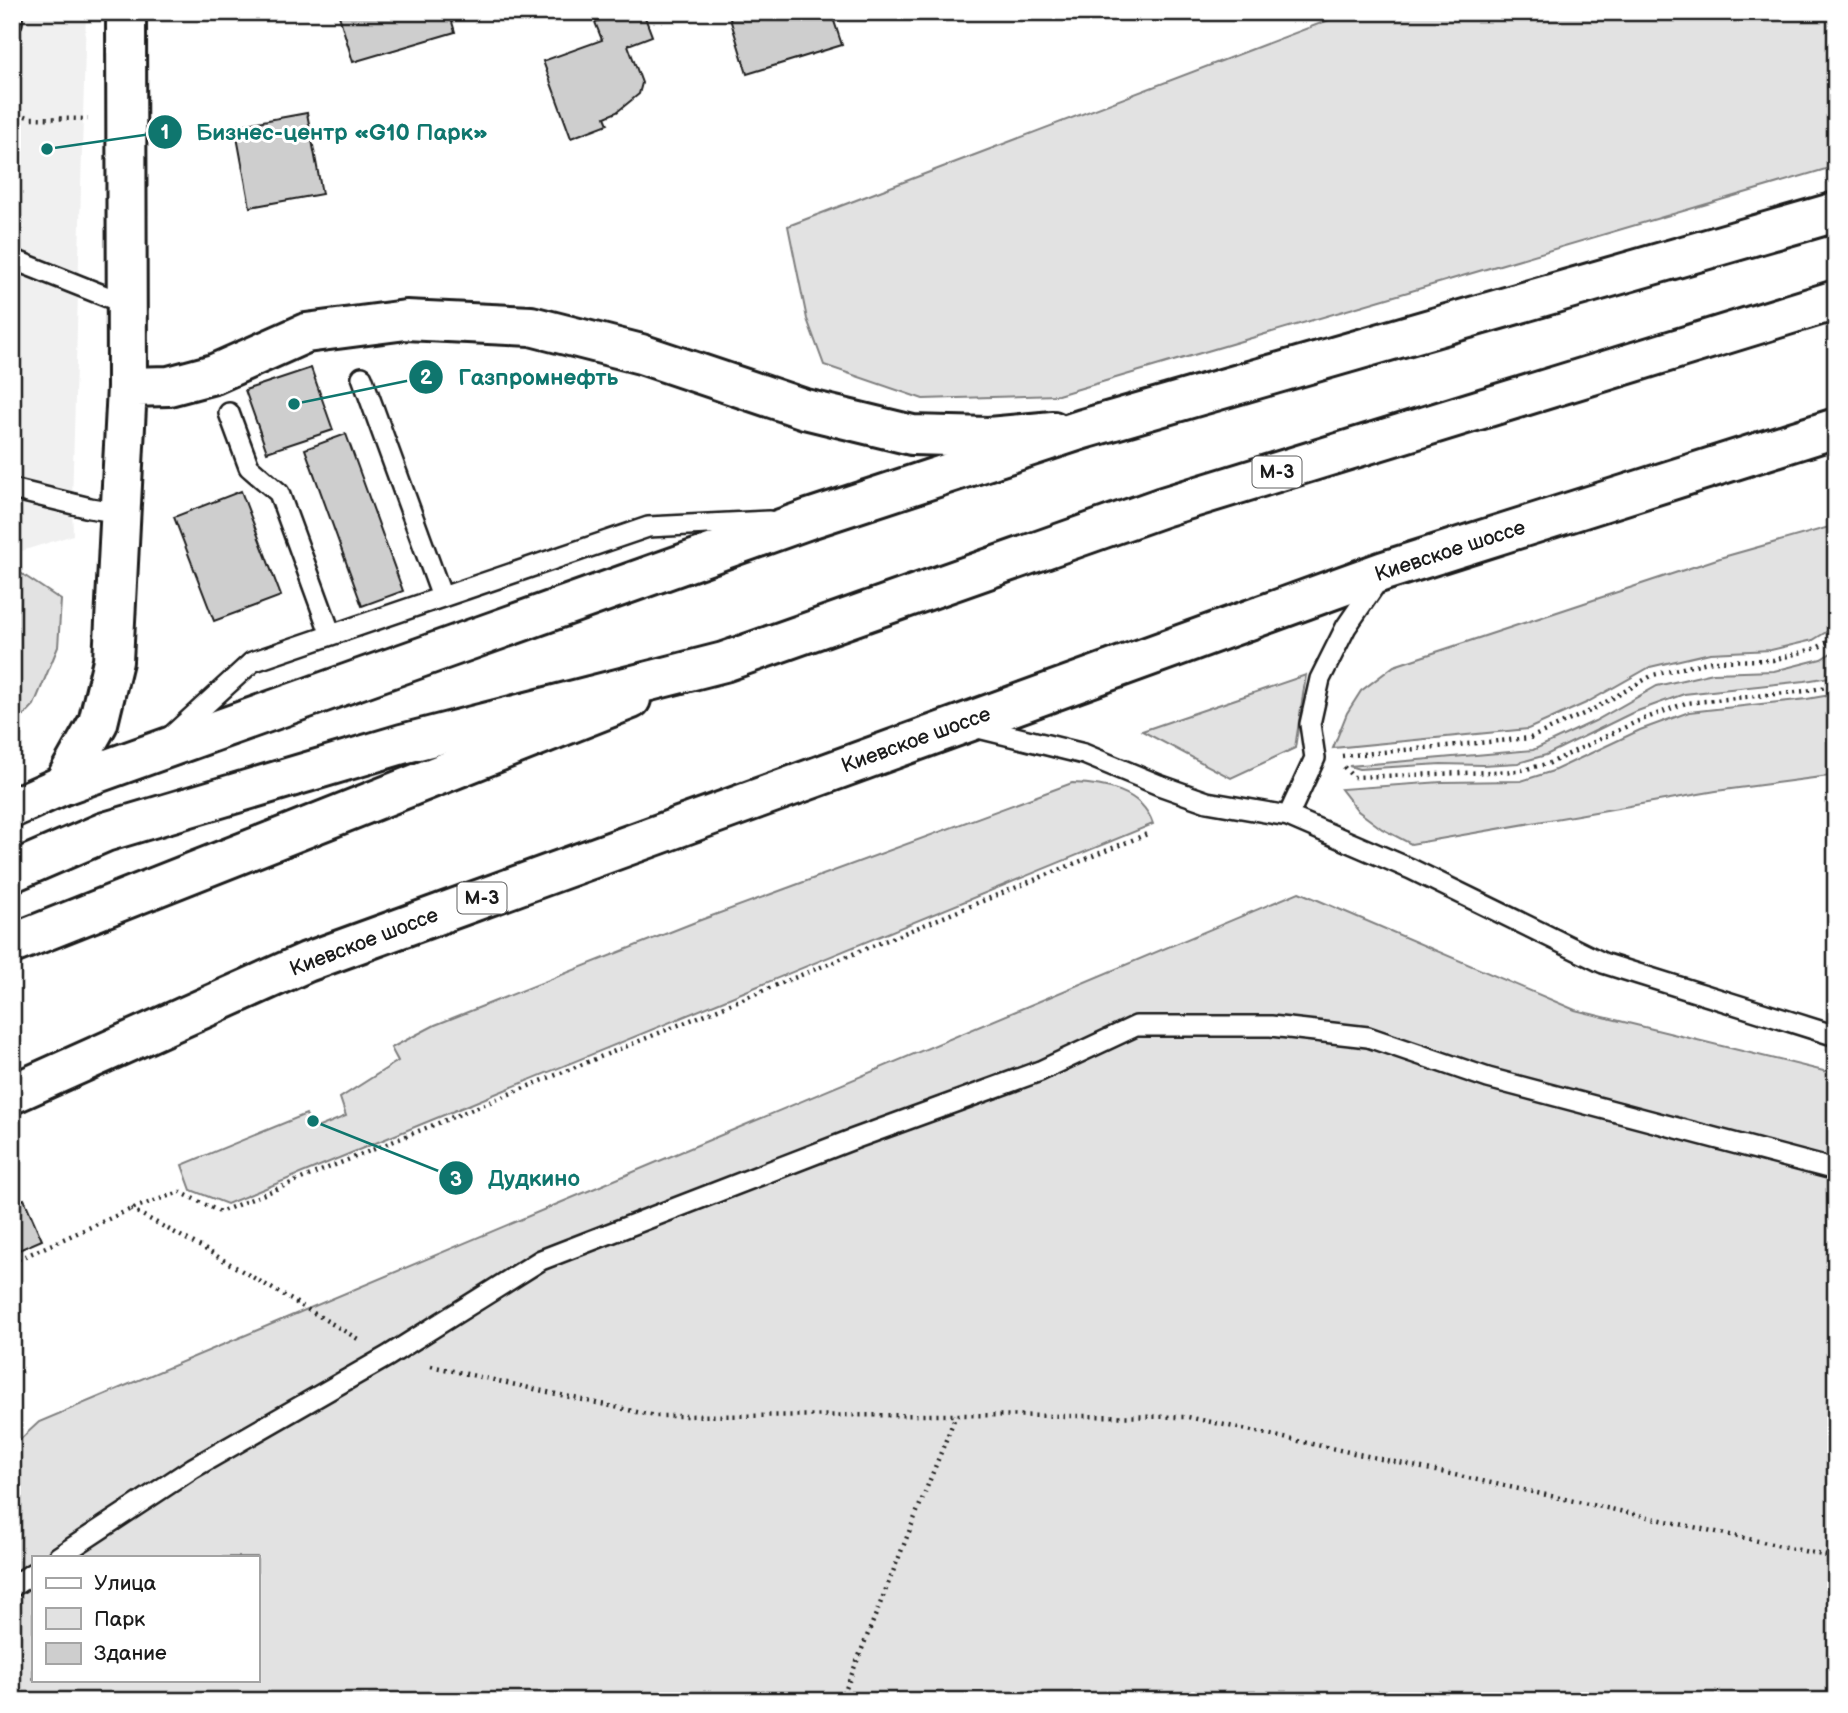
<svg xmlns="http://www.w3.org/2000/svg" width="1848" height="1713" font-family="'Balsamiq Sans',sans-serif">
<style>
.built{fill:#f0f0f0}
.green{fill:#e2e2e2;stroke:#7f7f7f;stroke-width:2;fill-rule:evenodd}
.building{fill:#cecece;stroke:#1c1c1c;stroke-width:2}
.lines{fill:none;stroke-linecap:round;stroke-linejoin:round}
.service-casing{stroke:#1c1c1c;stroke-width:24}
.minor-casing{stroke:#1c1c1c;stroke-width:44}
.primary-casing{stroke:#1c1c1c;stroke-width:44}
.trunk-casing{stroke:#1c1c1c;stroke-width:44}
.path{stroke:#1c1c1c;stroke-width:4.5;stroke-dasharray:2 5;stroke-linecap:butt}
.service{stroke:#fff;stroke-width:19}
.minor{stroke:#fff;stroke-width:38}
.primary{stroke:#fff;stroke-width:38}
.trunk{stroke:#fff;stroke-width:38}
.labels{text-anchor:middle;dominant-baseline:central;stroke-width:6;stroke-linejoin:round;paint-order:stroke}
.shield{fill:#fff;stroke:#606060;stroke-width:2}
.shield-label{font-size:19px;font-weight:bold;fill:#1c1c1c}
.street-label{font-size:21px;fill:#1c1c1c;stroke:#fff}
.leader{fill:none;stroke:#0f766e;stroke-width:2.5}
.callout-dot{fill:#0f766e;stroke:#fff;stroke-width:2.5}
.mark-label{font-size:21px;text-anchor:middle;font-weight:bold;fill:#fff}
.callout-label{font-size:23px;text-anchor:middle;font-weight:bold;fill:#0f766e;stroke:#fff;stroke-width:6;stroke-linejoin:round;paint-order:stroke}
</style>
<rect width="100%" height="100%" fill="#fff"/>
<filter id="ink" filterUnits="userSpaceOnUse"><feTurbulence type="fractalNoise" baseFrequency=".0143" numOctaves="2"/><feDisplacementMap in="SourceGraphic" scale="14" xChannelSelector="R" yChannelSelector="G"/><feConvolveMatrix kernelMatrix="1 2 1 2 8 2 1 2 1" color-interpolation-filters="sRGB"/></filter>
<g filter="url(#ink)">
<path class="built" d="M 12,12 L 86,12 L 72,503 L 73,535 L 12,554 Z"/>
<path class="green" d="M 1350,12 L 1836,12 L 1836,166 L 1058,395 L 923,399 L 824,365 L 807,319 L 788,226 Z
M 1836,525 L 1836,626 L 1813,640 L 1771,650 L 1710,653 L 1650,667 L 1586,703 L 1528,729 L 1333,748 L 1347,713 L 1361,691 L 1394,666 L 1723,557 Z
M 22,574 L 61,600 L 58,647 L 34,705 L 17,723 L 12,726 L 12,577 Z
M 1836,650 L 1836,676 L 1805,681 L 1684,694 L 1632,713 L 1546,755 L 1518,763 L 1483,765 L 1441,764 L 1359,769 L 1349,766 L 1533,750 L 1595,721 L 1657,686 L 1713,673 L 1774,671 L 1821,659 Z
M 1306,675 L 1295,748 L 1231,778 L 1142,731 Z
M 1836,694 L 1836,775 L 1716,791 L 1411,844 L 1382,829 L 1358,811 L 1341,789 L 1442,782 L 1521,781 L 1553,771 L 1640,730 L 1689,712 L 1807,699 Z
M 1072,783 C 1103,784 1142,790 1153,824 L 227,1204 L 191,1190 L 182,1165 L 306,1114 L 312,1130 L 346,1116 L 340,1098 L 398,1061 L 391,1048 L 435,1025 L 698,921 Z
M 1299,892 L 1575,1010 L 1836,1074 L 1836,1701 L 12,1701 L 12,1447 L 39,1422 ZM 33,1557 L 257,1557 L 257,1680 L 33,1680 Z"/>
<path class="building" d="M 338,12 L 449,12 L 455,32 L 353,62 Z
M 621,12 L 643,12 L 652,36 L 628,45 L 642,83 L 639,94 L 617,112 L 605,117 L 608,124 L 571,138 L 543,61 L 602,40 L 595,22 Z
M 728,12 L 831,12 L 842,45 L 747,74 Z
M 307,113 L 322,194 L 250,207 L 235,126 Z
M 311,368 L 333,430 L 267,452 L 245,390 Z
M 346,434 L 403,591 L 362,606 L 305,449 Z
M 241,491 L 281,596 L 214,621 L 174,517 Z
M 24,1199 L 42,1240 L 12,1253 L 12,1204 Z"/>
<g class="lines">
<g class="service-casing">
<path id="service" d="M 12,22 L 12,12
M 12,259 L 128,305
M 362,377 L 442,597
M 229,413 L 249,467 L 279,493 L 331,635
M 12,489 L 90,508 L 121,513
M 970,726 L 1084,754 L 1159,785 L 1207,802 L 1288,816 L 1411,869 L 1603,963 L 1836,1036
M 169,738 L 252,662 L 648,527 L 769,521
M 1288,816 L 1315,758 L 1310,724 L 1320,679 L 1346,627 L 1379,579
M 58,1557 L 193,1468 L 388,1356 L 541,1260 L 851,1140 L 1040,1071 L 1136,1026 L 1271,1026 L 1368,1037 L 1488,1078 L 1836,1170
M 12,1587 L 33,1573"/>
</g>
<g class="minor-casing">
<path id="minor" d="M 127,387 L 169,386 L 214,374 L 306,333 L 406,320 L 531,326 L 641,354 L 805,409 L 912,435 L 989,437 L 1053,431
M 63,785 L 98,723 L 113,661 L 127,387 L 126,12"/>
</g>
<g class="primary-casing">
<path id="primary" d="M 12,808 L 63,785 L 809,519 L 1083,429 L 1836,212
M 12,944 L 631,699"/>
</g>
<g class="trunk-casing">
<path id="trunk" d="M 12,872 L 105,832 L 402,744 L 724,662 L 1163,507 L 1836,300
M 12,1094 L 307,962 L 1384,571 L 1836,428"/>
</g>
<path class="path" d="M 12,111 L 31,118 L 88,119
M 1342,756 L 1530,738 L 1590,711 L 1653,675 L 1712,661 L 1773,660 L 1817,648 L 1836,637
M 1344,767 L 1353,777 L 1519,771 L 1550,763 L 1636,722 L 1686,703 L 1806,691 L 1836,685
M 131,1209 L 203,1248 L 358,1339
M 12,1262 L 131,1209 L 180,1192 L 220,1212 L 1147,834
M 431,1366 L 655,1416 L 956,1415 L 1188,1417 L 1836,1558
M 841,1701 L 956,1415"/>
<use href="#service" class="service"/>
<use href="#minor" class="minor"/>
<use href="#primary" class="primary"/>
<use href="#trunk" class="trunk"/>
</g>
</g>
<g class="labels">
<g class="shield">
<rect x="1252.5" y="456.5" width="49" height="31" rx="5"/>
<rect x="457.5" y="882.5" width="49" height="31" rx="5"/>
</g>
<g class="shield-label">
<text x="1277" y="472">М-3</text>
<text x="482" y="898">М-3</text>
</g>
<g class="street-label">
<text transform="translate(1450 551) rotate(-18)">Киевское шоссе</text>
<text transform="translate(916 740) rotate(-20)">Киевское шоссе</text>
<text transform="translate(364 942) rotate(-21)">Киевское шоссе</text>
</g>
</g>
<path class="leader" d="M47 149L165 132M294 404L426 377M313 1121L456 1178"/>
<g class="callout-dot">
<circle cx="47" cy="149" r="7"/>
<circle cx="294" cy="404" r="7"/>
<circle cx="313" cy="1121" r="7"/>
<circle cx="165" cy="132" r="18"/>
<circle cx="426" cy="377" r="18"/>
<circle cx="456" cy="1178" r="18"/>
</g>
<g class="mark-label">
<text x="165" y="139">1</text>
<text x="426" y="384">2</text>
<text x="456" y="1186">3</text>
</g>
<g class="callout-label">
<text x="342" y="140">Бизнес-центр «G10 Парк»</text>
<text x="538" y="385">Газпромнефть</text>
<text x="534" y="1186">Дудкино</text>
</g>
<rect width="1848" height="1713" fill="none" stroke="#fff" stroke-width="42"/>
<rect x="21" y="21" width="1806" height="1671" fill="none" stroke="#1c1c1c" stroke-width="2.5" filter="url(#ink)"/>
<rect x="32" y="1556" width="228" height="126" fill="#ffffff" stroke="#a4a4a4" stroke-width="2"/>
<rect x="46" y="1578" width="35" height="10" fill="#ffffff" stroke="#a4a4a4" stroke-width="2"/>
<text x="94" y="1590" font-size="21" fill="#1c1c1c">Улица</text>
<rect x="46" y="1608" width="35" height="21" fill="#e2e2e2" stroke="#a4a4a4" stroke-width="2"/>
<text x="94" y="1626" font-size="21" fill="#1c1c1c">Парк</text>
<rect x="46" y="1643" width="35" height="21" fill="#cecece" stroke="#a4a4a4" stroke-width="2"/>
<text x="94" y="1660" font-size="21" fill="#1c1c1c">Здание</text>
</svg>
